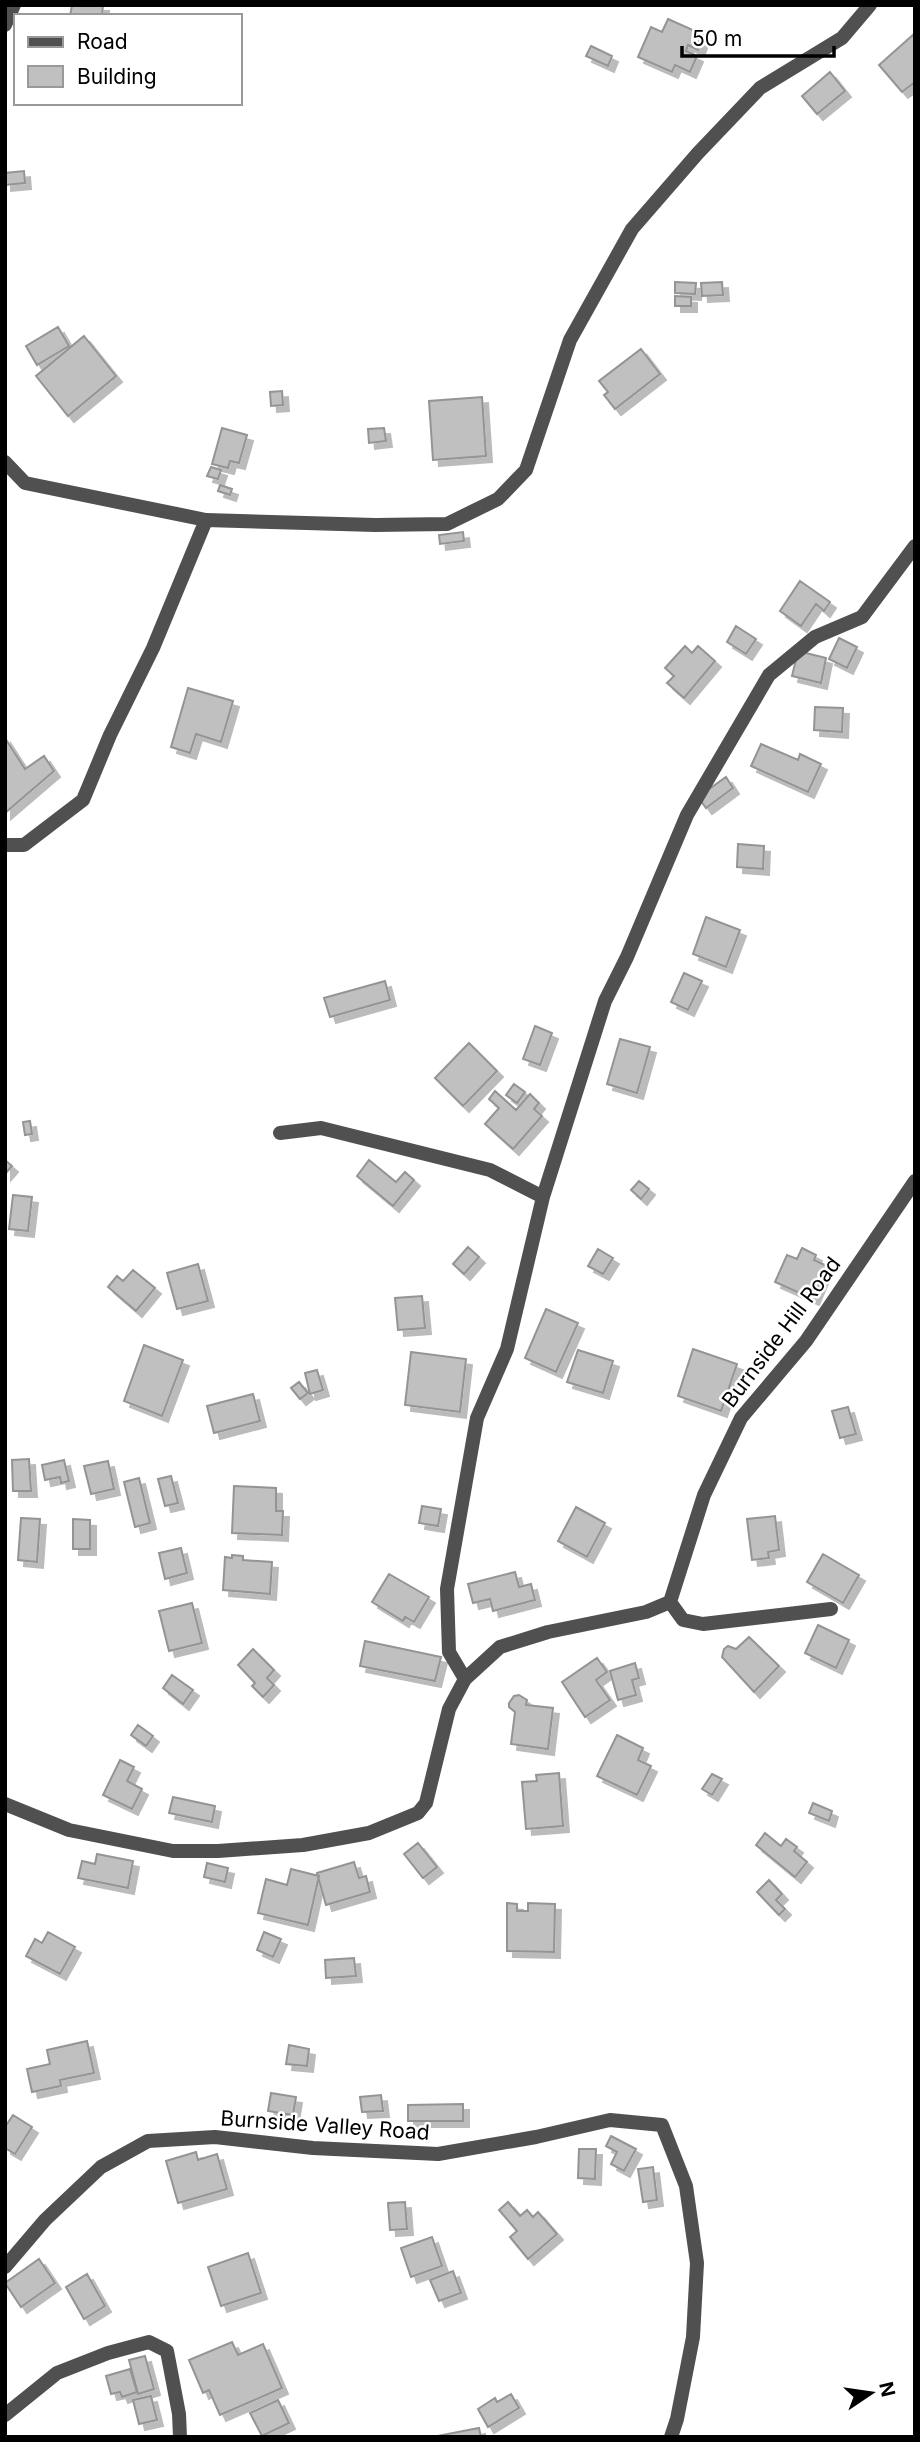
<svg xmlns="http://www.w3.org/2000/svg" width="920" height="2442" font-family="Inter,sans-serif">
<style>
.building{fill:#c0c0c0;stroke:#949494;stroke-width:2;filter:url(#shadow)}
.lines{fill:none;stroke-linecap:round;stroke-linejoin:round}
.street{stroke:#505050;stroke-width:14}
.labels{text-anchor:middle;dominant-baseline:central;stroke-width:5;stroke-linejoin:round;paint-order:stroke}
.street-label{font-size:21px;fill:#000;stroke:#fff}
</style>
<defs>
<filter id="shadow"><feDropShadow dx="6" dy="6" stdDeviation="0" flood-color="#0004"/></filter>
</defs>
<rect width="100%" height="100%" fill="#fff"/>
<path class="building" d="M 72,5 L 103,5 L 102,16 L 70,16 Z
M 668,19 L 704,35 L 698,50 L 688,45 L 686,51 L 697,56 L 690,72 L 675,65 L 672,72 L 638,57 L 651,27 L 662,32 Z
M 914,34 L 915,82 L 902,92 L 879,65 Z
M 591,46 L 612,56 L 608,66 L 586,56 Z
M 830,72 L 845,91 L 817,114 L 802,96 Z
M 24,171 L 25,183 L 5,185 L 5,173 Z
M 675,282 L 696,283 L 695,294 L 675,293 Z
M 722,282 L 723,295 L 702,296 L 701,283 Z
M 675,296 L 691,297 L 691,306 L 675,306 Z
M 58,327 L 69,346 L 37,365 L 26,346 Z
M 84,336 L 116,376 L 68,416 L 36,376 Z
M 641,349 L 660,374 L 615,409 L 604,395 L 608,392 L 599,381 Z
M 282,391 L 283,405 L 271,406 L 270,392 Z
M 482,397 L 486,456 L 433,460 L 429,401 Z
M 222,428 L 247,435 L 239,463 L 230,461 L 228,468 L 212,464 Z
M 384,428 L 386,441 L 369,443 L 368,429 Z
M 211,467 L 221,470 L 218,479 L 207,476 Z
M 220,485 L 232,489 L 230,495 L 218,491 Z
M 463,532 L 464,541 L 440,544 L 439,535 Z
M 800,581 L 830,602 L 824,611 L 816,604 L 801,626 L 780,611 Z
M 736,626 L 756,639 L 746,654 L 727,642 Z
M 839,638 L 857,647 L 847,668 L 829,659 Z
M 685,646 L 692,653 L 698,646 L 715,661 L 684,698 L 667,683 L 674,676 L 665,668 Z
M 798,651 L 826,658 L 821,683 L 792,676 Z
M 188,688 L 233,701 L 221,742 L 196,734 L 190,753 L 171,747 Z
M 815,707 L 843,708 L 842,732 L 814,730 Z
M 5,738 L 25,769 L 44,756 L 54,771 L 5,813 Z
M 761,744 L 798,760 L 800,754 L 821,764 L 808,792 L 751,766 Z
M 726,777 L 733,788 L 706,808 L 698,797 Z
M 738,844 L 764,846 L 763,869 L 737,867 Z
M 706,917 L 740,930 L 726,967 L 693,954 Z
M 684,973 L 702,981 L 688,1010 L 671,1002 Z
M 385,981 L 390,1000 L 330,1017 L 324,998 Z
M 535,1026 L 552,1033 L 540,1065 L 523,1059 Z
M 620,1039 L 650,1047 L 637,1093 L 607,1084 Z
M 469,1043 L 497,1071 L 463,1106 L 435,1078 Z
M 514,1084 L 525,1092 L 517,1103 L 506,1095 Z
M 495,1091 L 516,1110 L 530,1094 L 539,1103 L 534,1109 L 542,1116 L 513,1149 L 485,1124 L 499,1108 L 489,1099 Z
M 30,1121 L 32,1134 L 25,1135 L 23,1122 Z
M 5,1160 L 12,1166 L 5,1174 Z
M 369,1160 L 396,1182 L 405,1172 L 414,1180 L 393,1206 L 357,1176 Z
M 639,1181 L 649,1189 L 641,1199 L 631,1190 Z
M 13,1195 L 32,1197 L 28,1231 L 9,1229 Z
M 468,1247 L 479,1257 L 464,1274 L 453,1264 Z
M 802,1248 L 816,1255 L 814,1260 L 827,1266 L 813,1299 L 775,1282 L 787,1255 L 797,1259 Z
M 598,1249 L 613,1258 L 603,1274 L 588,1266 Z
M 198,1264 L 208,1301 L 177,1309 L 167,1273 Z
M 133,1270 L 155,1288 L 136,1311 L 108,1287 L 117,1276 L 123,1281 Z
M 422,1296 L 425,1328 L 398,1330 L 395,1298 Z
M 546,1309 L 578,1323 L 556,1372 L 525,1358 Z
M 144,1345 L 183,1360 L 162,1416 L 124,1401 Z
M 693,1349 L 737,1364 L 721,1411 L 678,1396 Z
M 578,1350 L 613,1361 L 603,1393 L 567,1382 Z
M 411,1352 L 466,1359 L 460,1412 L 405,1405 Z
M 317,1370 L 323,1390 L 310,1394 L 305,1373 Z
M 299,1382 L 308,1393 L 300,1399 L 291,1388 Z
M 253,1394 L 260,1421 L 214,1433 L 207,1406 Z
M 848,1407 L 856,1434 L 840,1438 L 832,1411 Z
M 29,1459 L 31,1491 L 13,1491 L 12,1460 Z
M 64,1460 L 69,1481 L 61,1483 L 60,1477 L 45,1480 L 42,1465 Z
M 108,1461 L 114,1489 L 91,1494 L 84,1466 Z
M 171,1476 L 178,1503 L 165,1506 L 158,1479 Z
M 139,1478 L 150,1523 L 135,1527 L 124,1482 Z
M 234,1486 L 276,1488 L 276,1511 L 283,1511 L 282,1535 L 232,1533 Z
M 422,1506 L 441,1509 L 438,1526 L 419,1523 Z
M 576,1507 L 605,1523 L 587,1557 L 558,1541 Z
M 775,1516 L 779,1550 L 768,1552 L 769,1558 L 752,1560 L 747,1519 Z
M 21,1518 L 40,1519 L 37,1562 L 18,1560 Z
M 73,1519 L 90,1520 L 90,1549 L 73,1549 Z
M 181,1548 L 187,1573 L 165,1579 L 159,1553 Z
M 823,1554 L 859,1575 L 843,1603 L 807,1582 Z
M 232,1555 L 243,1556 L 243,1560 L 272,1562 L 270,1594 L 223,1590 L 225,1557 L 232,1558 Z
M 515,1572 L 519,1587 L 531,1584 L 535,1600 L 493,1611 L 490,1599 L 473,1603 L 468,1584 Z
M 389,1574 L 429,1597 L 414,1622 L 405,1617 L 403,1621 L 372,1602 Z
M 192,1603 L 202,1643 L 169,1651 L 159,1611 Z
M 818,1625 L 849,1640 L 836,1668 L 805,1653 Z
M 749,1637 L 779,1666 L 754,1692 L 722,1657 L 724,1649 L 728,1646 L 736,1649 Z
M 365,1641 L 441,1657 L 435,1681 L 360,1666 Z
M 253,1649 L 274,1670 L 267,1678 L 274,1685 L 263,1697 L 252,1686 L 255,1683 L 238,1665 Z
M 597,1658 L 607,1672 L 596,1680 L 610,1700 L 585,1717 L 562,1682 Z
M 635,1663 L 639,1678 L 632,1680 L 636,1695 L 618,1700 L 610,1671 Z
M 172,1675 L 193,1690 L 183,1704 L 163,1688 Z
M 519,1695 L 527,1700 L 526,1705 L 553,1708 L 548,1749 L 511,1744 L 515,1712 L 509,1707 L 509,1703 L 514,1696 Z
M 138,1725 L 153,1736 L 146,1746 L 131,1735 Z
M 617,1735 L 643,1748 L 638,1760 L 651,1766 L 637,1795 L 597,1776 Z
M 120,1760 L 134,1767 L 127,1781 L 142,1789 L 132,1809 L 103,1795 Z
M 559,1773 L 563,1826 L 526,1829 L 522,1782 L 537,1781 L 536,1775 Z
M 712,1774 L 722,1779 L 712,1795 L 702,1789 Z
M 173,1797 L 215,1806 L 212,1822 L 169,1813 Z
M 813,1803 L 832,1811 L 829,1821 L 809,1813 Z
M 765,1833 L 781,1846 L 786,1839 L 797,1847 L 794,1851 L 807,1862 L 795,1877 L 756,1845 Z
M 418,1843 L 437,1867 L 423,1878 L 404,1854 Z
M 97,1854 L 133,1861 L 128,1888 L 78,1878 L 82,1861 L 95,1864 Z
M 354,1862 L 359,1878 L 366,1876 L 370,1892 L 326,1905 L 317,1873 Z
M 207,1863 L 228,1868 L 225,1882 L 204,1877 Z
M 291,1869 L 319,1876 L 308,1925 L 258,1913 L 266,1879 L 287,1885 Z
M 769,1880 L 782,1894 L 776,1900 L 785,1909 L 779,1915 L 757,1892 Z
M 507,1903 L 517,1904 L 517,1911 L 528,1911 L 528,1903 L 555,1904 L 554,1952 L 507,1951 Z
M 48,1932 L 75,1947 L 60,1974 L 26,1956 L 35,1939 L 42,1943 Z
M 264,1932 L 281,1939 L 273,1957 L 257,1950 Z
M 354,1958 L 356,1976 L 326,1978 L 325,1960 Z
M 87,2041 L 94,2073 L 60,2080 L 61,2086 L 32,2092 L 27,2069 L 50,2064 L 47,2050 Z
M 289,2045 L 309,2049 L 307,2066 L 286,2064 Z
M 271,2093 L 296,2097 L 293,2115 L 268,2111 Z
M 381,2095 L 383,2111 L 362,2112 L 360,2097 Z
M 463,2104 L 463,2121 L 408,2121 L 408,2105 Z
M 13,2115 L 32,2127 L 15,2154 L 5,2148 L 5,2127 Z
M 611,2136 L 636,2149 L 624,2171 L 611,2164 L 617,2152 L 606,2146 Z
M 579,2149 L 596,2149 L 595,2179 L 578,2178 Z
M 196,2152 L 198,2160 L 217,2154 L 227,2189 L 178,2203 L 166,2161 Z
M 653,2167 L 657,2200 L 643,2202 L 638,2169 Z
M 405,2202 L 407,2229 L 390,2230 L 388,2203 Z
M 508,2202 L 520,2216 L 527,2210 L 533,2217 L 538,2212 L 557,2234 L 528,2259 L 510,2237 L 517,2231 L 499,2210 Z
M 432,2237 L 442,2266 L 411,2277 L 401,2248 Z
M 248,2253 L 261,2293 L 221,2306 L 208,2267 Z
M 39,2259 L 55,2283 L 21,2307 L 5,2283 Z
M 453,2271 L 461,2293 L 439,2301 L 430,2280 Z
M 87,2274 L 105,2306 L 84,2319 L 66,2287 Z
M 232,2342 L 238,2355 L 263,2344 L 282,2388 L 220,2415 L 209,2390 L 203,2393 L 189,2360 Z
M 145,2356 L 154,2389 L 138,2394 L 129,2360 Z
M 130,2369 L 137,2392 L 122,2397 L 120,2392 L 111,2394 L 106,2376 Z
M 511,2394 L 519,2408 L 488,2427 L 478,2409 L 495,2398 L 497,2402 Z
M 151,2396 L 157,2420 L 139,2424 L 133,2400 Z
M 278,2400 L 289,2423 L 262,2436 L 250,2413 Z
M 479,2428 L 481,2437 L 437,2437 L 437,2436 Z"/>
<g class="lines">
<path class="street" d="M 5,25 L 14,5
M 5,462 L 25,483 L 206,520 L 375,525 L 447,524 L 498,499 L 526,470 L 570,340 L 632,229 L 698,153 L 760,88 L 842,38 L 870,5
M 5,845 L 24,845 L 83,800 L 110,735 L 153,648 L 206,520
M 280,1133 L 321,1128 L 490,1170 L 543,1197
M 670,1602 L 683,1620 L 703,1624 L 831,1609
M 465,1679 L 449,1652 L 447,1589 L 477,1418 L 507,1349 L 543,1197 L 605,1001 L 627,957 L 687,815 L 769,675 L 815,637 L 862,617 L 915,546
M 5,1804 L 69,1830 L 173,1851 L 218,1851 L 303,1845 L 369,1833 L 418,1813 L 426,1803 L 449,1709 L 465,1679 L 500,1647 L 548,1632 L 646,1612 L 670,1602 L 704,1495 L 741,1418 L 806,1341 L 915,1181
M 5,2267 L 45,2220 L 101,2167 L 148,2141 L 215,2137 L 313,2148 L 438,2154 L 536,2137 L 610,2120 L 662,2125 L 686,2186 L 697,2263 L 693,2337 L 677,2419 L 671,2437
M 5,2415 L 57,2373 L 108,2353 L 149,2342 L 167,2351 L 179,2414 L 180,2437"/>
</g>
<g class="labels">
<g class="street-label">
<text transform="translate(781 1332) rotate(-53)">Burnside Hill Road</text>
<text transform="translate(325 2125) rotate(4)">Burnside Valley Road</text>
</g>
</g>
<rect width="920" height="2442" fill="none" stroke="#000000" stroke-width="14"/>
<rect x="14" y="14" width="228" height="91" fill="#ffffff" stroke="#999999" stroke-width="2"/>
<rect x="28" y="37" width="35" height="10" fill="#505050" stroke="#999999" stroke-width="2"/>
<text x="77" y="49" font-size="21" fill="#000000">Road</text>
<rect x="28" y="66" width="35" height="21" fill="#c0c0c0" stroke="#999999" stroke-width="2"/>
<text x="77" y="84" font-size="21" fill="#000000">Building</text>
<g transform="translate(871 2393) rotate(77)" stroke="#ffffff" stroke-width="5" paint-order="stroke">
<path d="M0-5L12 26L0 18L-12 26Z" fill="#000000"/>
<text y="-10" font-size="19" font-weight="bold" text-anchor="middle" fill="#000000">N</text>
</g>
<path d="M682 46v10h152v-10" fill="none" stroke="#000000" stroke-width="3.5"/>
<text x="692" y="46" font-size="21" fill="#000000" stroke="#ffffff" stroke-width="5" paint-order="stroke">50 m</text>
</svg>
